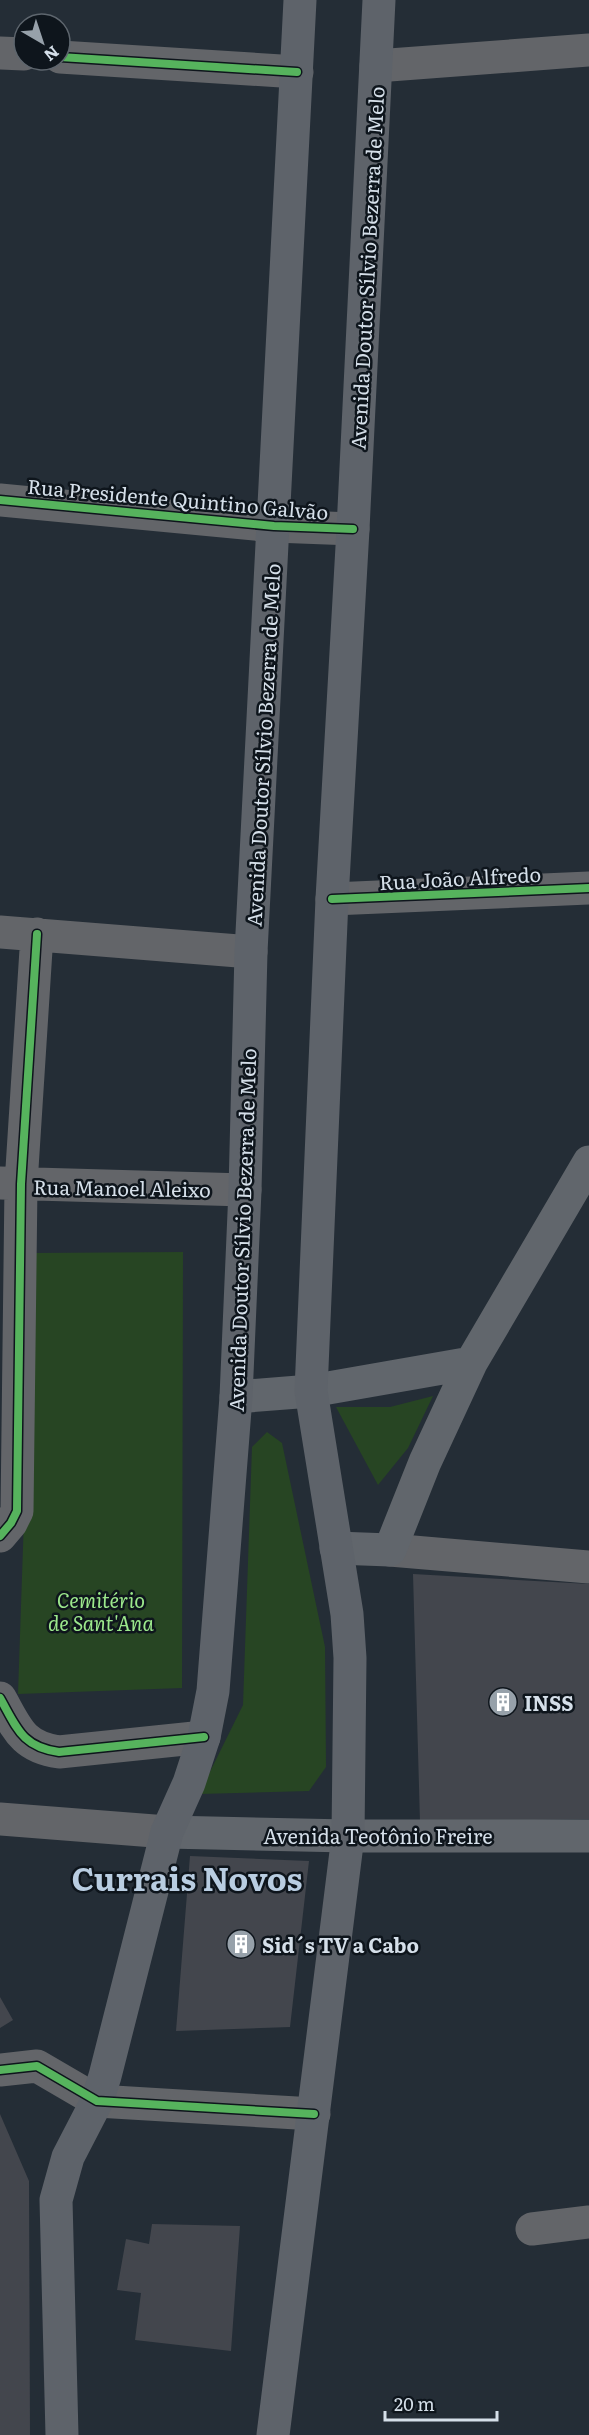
<svg xmlns="http://www.w3.org/2000/svg" width="589" height="2435" font-family="Literata,serif">
<style>
.green{fill:#274523}
.building{fill:#43464d}
.lines{fill:none;stroke-linecap:round;stroke-linejoin:round}
.minor{stroke:#636569;stroke-width:33}
.major{stroke:#61666c;stroke-width:33}
.highway{stroke:#5e636a;stroke-width:33}
.cycleway-casing{stroke:#0e151c;stroke-width:11}
.cycleway{stroke:#56b35d;stroke-width:8}
.labels{text-anchor:middle;dominant-baseline:central;stroke-width:5;stroke-linejoin:round;paint-order:stroke}
.street-label{font-size:20px;fill:#d5dfe9;stroke:#0e151c}
.park-label{font-size:20px;font-style:italic;fill:#9ce88c;stroke:#0e151c}
.poi-label{font-size:20px;font-weight:bold;fill:#d5dfe9;stroke:#0e151c;text-anchor:start}
.town-label{font-size:32px;font-weight:bold;fill:#b9cde1;stroke:#0e151c}
</style>
<rect width="100%" height="100%" fill="#242d36"/>
<path class="green" d="M 183,1252 L 182,1688 L 18,1694 L 33,1253 Z
M 433,1396 L 408,1448 L 378,1485 L 336,1407 L 390,1407 Z
M 267,1432 L 282,1443 L 325,1647 L 326,1767 L 309,1791 L 199,1794 L 243,1705 L 252,1447 Z"/>
<path class="building" d="M 413,1574 L 589,1584 L 589,1819 L 420,1822 Z
M 190,1856 L 309,1861 L 290,2027 L 176,2031 Z
M 0,1997 L 13,2020 L 0,2028 Z
M 0,2114 L 29,2181 L 30,2435 L 0,2435 Z
M 152,2224 L 240,2226 L 231,2351 L 135,2340 L 141,2293 L 117,2290 L 126,2239 L 149,2244 Z"/>
<g class="lines">
<path class="minor" d="M 0,53 L 24,54
M 60,57 L 297,72
M 376,66 L 589,50
M 0,500 L 274,526 L 353,529
M 332,899 L 589,888
M 0,932 L 251,952
M 0,1183 L 245,1190
M 0,1536 L 11,1523 L 17,1511 L 21,1184 L 37,934
M 390,1550 L 589,1567
M 0,1698 C 17,1728 22,1747 59,1752 L 204,1737
M 0,1819 L 167,1832
M 0,2070 L 37,2066 L 97,2101 L 314,2114
M 532,2229 L 589,2222"/>
<path class="major" d="M 236,1397 L 311,1391 L 471,1363
M 336,1548 L 390,1550 L 425,1462 L 471,1363 L 589,1162
M 167,1832 L 348,1836 L 589,1836"/>
<path class="highway" d="M 62,2435 L 56,2200 L 68,2157 L 97,2101 L 105,2076 L 167,1832 L 189,1783 L 204,1737 L 213,1691 L 236,1397 L 245,1190 L 251,952 L 300,0
M 273,2435 L 348,1836 L 350,1658 L 347,1614 L 311,1391 L 332,899 L 353,529 L 379,0"/>
<g class="cycleway-casing">
<path id="cycleway" d="M 60,57 L 297,72
M 0,500 L 274,526 L 353,529
M 332,899 L 589,888
M 0,1536 L 11,1523 L 17,1511 L 21,1184 L 37,934
M 0,1698 C 17,1728 22,1747 59,1752 L 204,1737
M 0,2070 L 37,2066 L 97,2101 L 314,2114"/>
</g>
<use href="#cycleway" class="cycleway"/>
</g>
<defs>
<g id="building-disc" transform="scale(1.5)"><circle r="9.5" fill="#97a1aa" stroke="#0e151c"/><path d="M-4-6H4V6H1V3H-1V6H-4ZM-2.5-4.3h1.7v1.8h-1.7ZM.8-4.3h1.7v1.8H.8ZM-2.5-1h1.7V.8h-1.7ZM.8-1h1.7V.8H.8Z" fill="#fff"/></g>
</defs>
<g fill-rule="evenodd">
<use href="#building-disc" x="503" y="1702"/>
<use href="#building-disc" x="241" y="1944"/>
</g>
<g class="labels">
<g class="street-label">
<text transform="translate(366 268) rotate(-87)">Avenida Doutor Sílvio Bezerra de Melo</text>
<text transform="translate(178 498) rotate(5)">Rua Presidente Quintino Galvão</text>
<text transform="translate(262 745) rotate(-87)">Avenida Doutor Sílvio Bezerra de Melo</text>
<text transform="translate(460 877) rotate(-3)">Rua João Alfredo</text>
<text transform="translate(122 1187) rotate(1)">Rua Manoel Aleixo</text>
<text transform="translate(241 1230) rotate(-88)">Avenida Doutor Sílvio Bezerra de Melo</text>
<text x="378" y="1835">Avenida Teotônio Freire</text>
</g>
<g class="park-label">
<text x="101" y="1599">Cemitério<tspan x="101" dy="23">de Sant'Ana</tspan></text>
</g>
<g class="poi-label">
<text x="524" y="1702">INSS</text>
<text x="262" y="1944">Sid´s TV a Cabo</text>
</g>
<g class="town-label">
<text x="187" y="1877">Currais Novos</text>
</g>
</g>
<g transform="translate(42 42) rotate(141)"><circle r="28" fill="#0e151c" stroke="#5e666e" stroke-width="1.5"/>
<path d="M0-4.5L10 22L0 15L-10 22Z" fill="#97a1aa"/>
<text y="-9" font-size="16" font-weight="bold" text-anchor="middle" fill="#d5dfe9">N</text>
</g>
<path d="M385 2411v9h112v-9" fill="none" stroke="#d5dfe9" stroke-width="3"/>
<text x="394" y="2411" font-size="18" fill="#d5dfe9" stroke="#0e151c" stroke-width="4.5" paint-order="stroke">20 m</text>
</svg>
